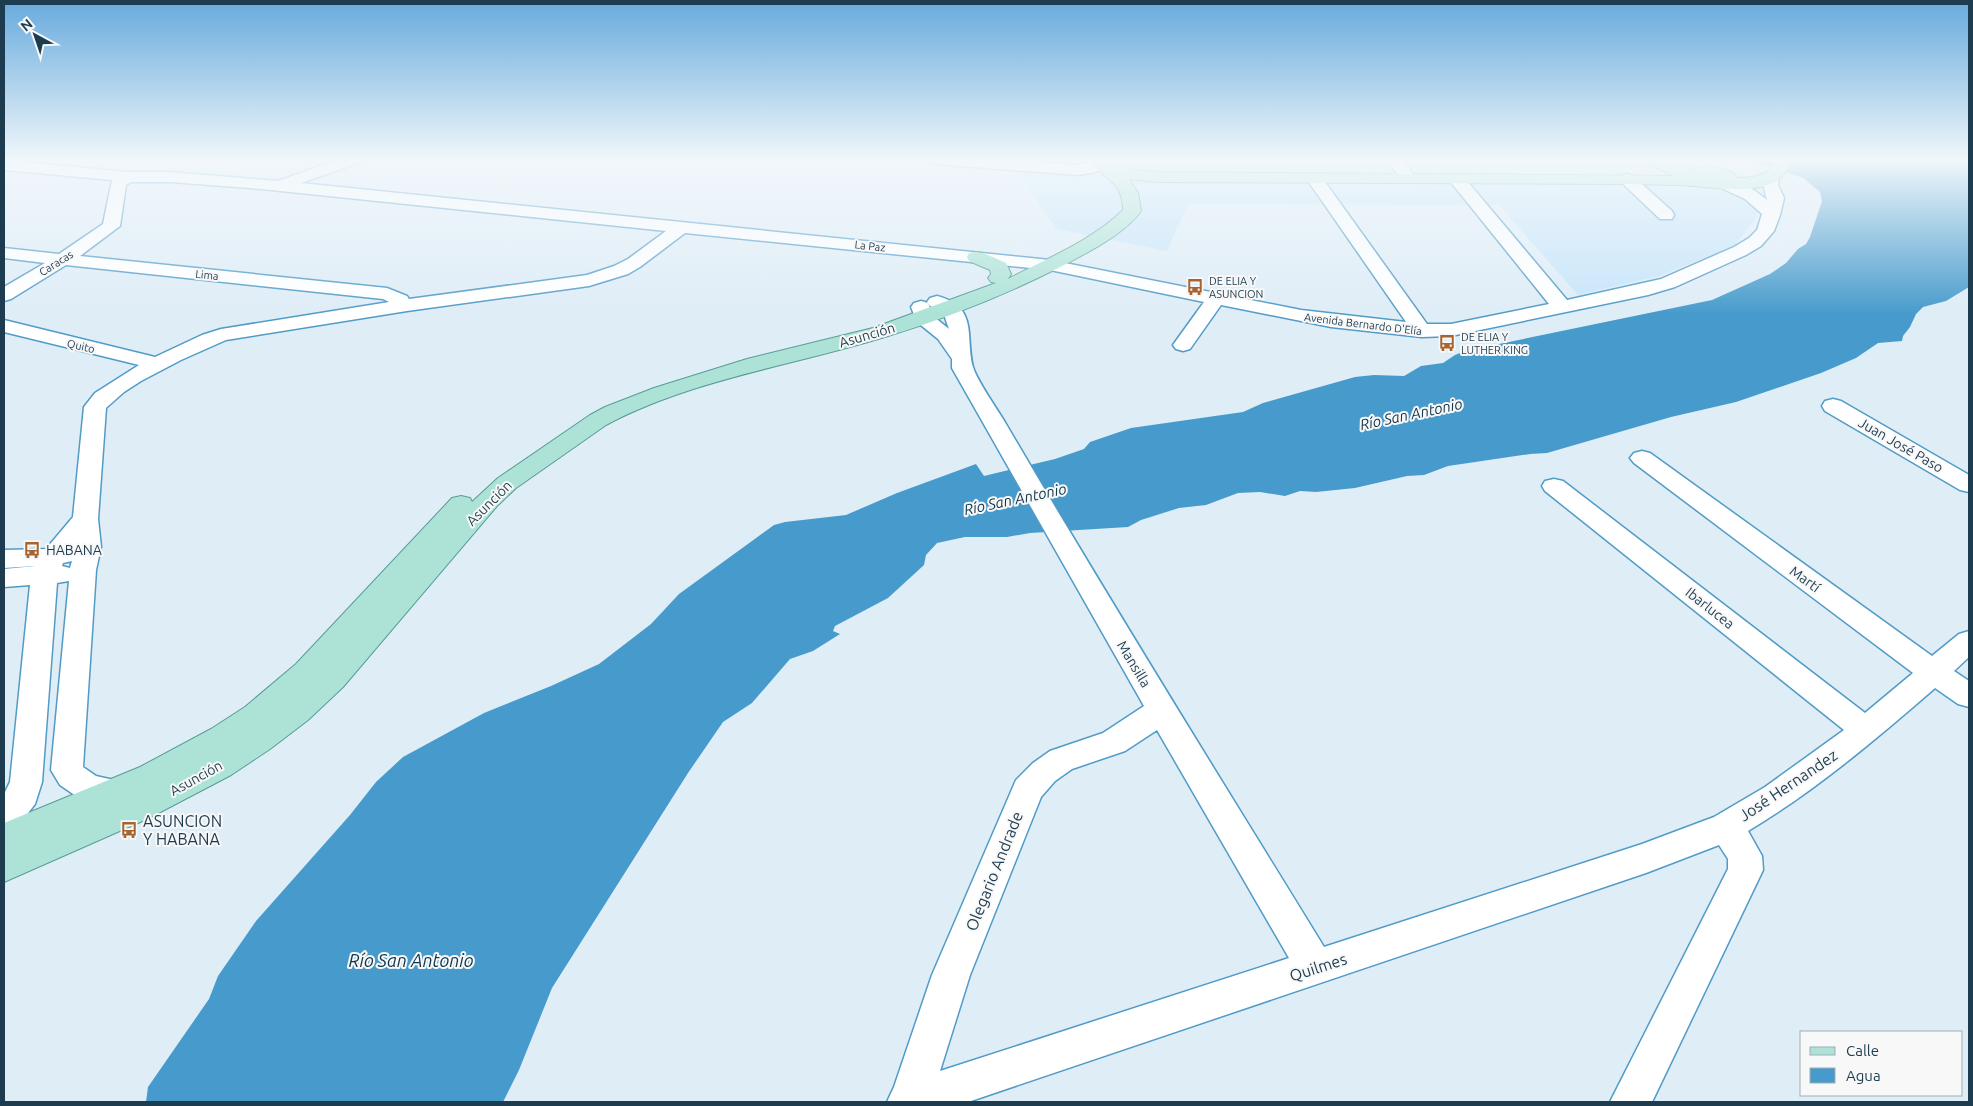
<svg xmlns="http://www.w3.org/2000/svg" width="1973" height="1106" font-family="Ubuntu,sans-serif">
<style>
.built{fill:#c6e5fa}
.water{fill:#479bcc}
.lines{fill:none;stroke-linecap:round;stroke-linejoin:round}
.minor-casing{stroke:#519bc7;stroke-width:3}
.major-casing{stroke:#579c96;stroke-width:2}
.minor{fill:#fff;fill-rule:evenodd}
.major{fill:#ade3d7;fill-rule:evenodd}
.labels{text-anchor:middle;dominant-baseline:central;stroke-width:4;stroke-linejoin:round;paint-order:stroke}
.far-street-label{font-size:11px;fill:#1d3c4f;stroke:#f8f8f8}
.far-poi-label{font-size:11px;fill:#1d3c4f;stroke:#f8f8f8;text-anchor:start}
.street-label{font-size:14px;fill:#1d3c4f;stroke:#f8f8f8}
.poi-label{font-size:14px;fill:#1d3c4f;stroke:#f8f8f8;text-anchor:start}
.water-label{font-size:15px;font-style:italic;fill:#11364b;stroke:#f8f8f8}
.near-street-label{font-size:16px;fill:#1d3c4f;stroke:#f8f8f8}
.near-poi-label{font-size:16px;fill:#1d3c4f;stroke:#f8f8f8;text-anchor:start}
.near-water-label{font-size:18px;font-style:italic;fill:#11364b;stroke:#f8f8f8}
</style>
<rect width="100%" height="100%" fill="#dfedf7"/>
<path class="built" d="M 1008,159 L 1640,159 L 1679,175 L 1739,193 L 1758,211 L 1755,220 L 1734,246 L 1659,276 L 1578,295 L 1499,205 L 1188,204 L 1167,251 L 1057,229 Z"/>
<path class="water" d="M 1746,159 L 1969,159 L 1969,287 L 1946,301 L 1923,307 L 1916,314 L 1910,327 L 1903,336 L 1902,341 L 1878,343 L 1856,358 L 1821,373 L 1736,402 L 1671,417 L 1547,453 L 1530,454 L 1448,466 L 1424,475 L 1407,476 L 1355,488 L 1316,492 L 1300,491 L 1285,496 L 1260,492 L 1238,493 L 1206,505 L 1179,508 L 1141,520 L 1128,527 L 1030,533 L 1007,537 L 965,537 L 937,543 L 926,555 L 924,565 L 888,598 L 835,626 L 833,631 L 840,634 L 813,651 L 790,659 L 752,703 L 723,722 L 688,773 L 552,988 L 519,1070 L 503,1102 L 146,1102 L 148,1087 L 209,999 L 218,976 L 256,921 L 350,815 L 376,782 L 403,757 L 484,713 L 551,686 L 599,664 L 651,624 L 679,594 L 774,525 L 785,522 L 846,515 L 897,493 L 976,464 L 984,476 L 1055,459 L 1084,449 L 1090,442 L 1131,428 L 1243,412 L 1263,403 L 1355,377 L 1374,375 L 1404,376 L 1421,366 L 1443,363 L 1455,355 L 1465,351 L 1712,300 L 1770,274 L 1786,263 L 1798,249 L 1806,244 L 1810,237 L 1822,201 L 1820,192 L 1803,178 Z"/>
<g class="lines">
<g class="minor-casing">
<path id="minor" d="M 340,159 L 363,159 L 361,162 L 301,183 L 1050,260 L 1301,310 L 1406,322 L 1306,178 L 1308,175 L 1320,175 L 1427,324 L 1451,324 L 1549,304 L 1450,181 L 1448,178 L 1450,175 L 1462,175 L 1567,300 L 1661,279 L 1734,247 L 1749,238 L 1757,230 L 1762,214 L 1745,199 L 1719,187 L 1717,184 L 1719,181 C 1736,177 1755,190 1767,200 L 1762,180 L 1765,174 L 1777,174 L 1779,177 L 1778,185 L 1784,198 L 1780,215 L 1774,231 L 1761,246 L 1746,255 L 1675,287 L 1648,295 L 1451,336 L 1422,337 L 1331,327 L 1221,305 L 1190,349 L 1183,351 L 1176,349 L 1173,345 L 1204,302 L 1050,270 L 685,233 L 640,267 L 628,274 L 589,286 L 407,311 L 226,340 L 181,360 L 141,381 L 124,392 L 106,408 L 98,519 L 101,547 L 96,570 L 83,767 L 96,776 L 127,783 L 131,793 L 127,803 L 115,807 L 76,796 L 60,785 L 51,770 L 69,581 L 57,583 L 42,782 L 35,804 L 16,829 L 4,833 L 4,794 L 10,782 L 30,585 L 4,587 L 4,569 L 35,566 L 4,568 L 4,550 L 46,549 L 73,517 L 84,407 L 95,393 L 139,365 L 4,332 L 4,320 L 155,357 L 202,335 L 221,329 L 389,302 L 383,299 L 66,265 L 11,299 L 4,301 L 4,287 L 45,263 L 4,258 L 4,248 L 59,254 L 103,224 L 112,180 L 4,170 L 4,160 L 127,172 L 171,172 L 278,181 ZM 131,182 L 171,182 L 261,189 L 666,231 L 628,259 L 614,266 L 587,275 L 409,299 L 407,296 L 387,288 L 80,256 L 120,226 L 126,185 ZM 72,561 L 70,568 L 62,566 L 63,563 Z
M 928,159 L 999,159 L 1078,165 L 1100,159 L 1105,161 L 1108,164 C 1101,173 1088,173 1078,175 L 935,164 L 930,162 Z
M 1387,159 L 1402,159 L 1416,178 L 1414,181 L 1402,181 Z
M 1627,174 L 1633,176 L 1672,211 L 1674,215 L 1672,219 L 1660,219 L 1621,182 L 1619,179 L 1621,176 Z
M 937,296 C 979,307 965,336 973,367 C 977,381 998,410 1006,424 C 1109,600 1217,773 1324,947 L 1642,844 L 1714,817 L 1765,787 L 1844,730 L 1545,491 L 1542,486 L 1545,481 L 1554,479 L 1563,481 L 1865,713 L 1913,673 L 1634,463 L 1630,458 L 1634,453 L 1642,451 L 1650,453 L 1932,656 L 1959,634 L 1969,631 L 1969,657 L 1954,671 L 1969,681 L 1969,707 L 1958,704 L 1935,688 C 1875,740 1815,791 1748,831 L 1762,856 L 1763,870 L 1652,1102 L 1610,1102 L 1728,869 L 1728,859 L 1719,845 L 1646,873 L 968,1102 L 887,1102 L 894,1087 L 932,975 L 1016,780 L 1033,763 L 1050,751 L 1103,733 L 1144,706 L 952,368 L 952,359 L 938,339 L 917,322 L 911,307 L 914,303 L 921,301 L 928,303 L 933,316 L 949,329 L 943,312 L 930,306 L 927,302 L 930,298 ZM 1157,730 L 1289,958 L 940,1071 L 970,975 L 1041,797 L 1055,781 L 1072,769 L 1125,751 Z
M 1833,399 L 1841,401 L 1969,475 L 1969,492 L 1960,490 L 1825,411 L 1822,406 L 1825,401 Z"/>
</g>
<g class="major-casing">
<path id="major" d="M 1088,159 L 1106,159 C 1118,171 1140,170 1156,172 L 1674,176 L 1646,162 L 1644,159 L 1666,159 L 1690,170 L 1700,167 L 1716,167 L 1732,172 L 1738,178 C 1752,178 1772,176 1775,159 L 1791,159 C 1790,168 1781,179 1773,183 C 1753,192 1725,189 1704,187 C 1679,184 1653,185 1627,184 L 1156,182 L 1129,179 L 1138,193 L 1141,211 C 1125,234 1085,254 1060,267 C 1005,295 947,318 888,336 C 796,365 692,379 606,425 L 516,488 L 497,506 L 343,687 L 308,720 L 270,749 L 231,775 L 147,819 L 4,882 L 4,823 L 140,767 L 211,729 L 245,707 L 296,664 L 452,498 L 461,496 L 470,498 L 472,502 L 498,478 L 590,415 L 605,407 L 654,388 L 747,359 L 873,328 L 996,283 L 991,282 L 988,278 L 991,274 L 990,270 L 969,261 L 967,257 L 969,253 C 982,250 994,258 1006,263 L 1011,274 L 1008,279 C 1046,259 1093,240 1123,210 C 1123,180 1103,180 1088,159 Z"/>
</g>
<use href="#minor" class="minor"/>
<use href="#major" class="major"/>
</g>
<linearGradient id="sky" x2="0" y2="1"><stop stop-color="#67aadd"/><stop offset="0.51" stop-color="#f1f7fb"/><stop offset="1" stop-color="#f1f7fb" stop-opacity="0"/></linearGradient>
<rect width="1973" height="314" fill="url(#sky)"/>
<defs>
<g id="bus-bare" transform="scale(1.35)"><path d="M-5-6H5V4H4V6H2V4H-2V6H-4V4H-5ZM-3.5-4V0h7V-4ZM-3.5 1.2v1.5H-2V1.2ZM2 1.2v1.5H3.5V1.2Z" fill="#a6652f" stroke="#f8f8f8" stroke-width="2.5" paint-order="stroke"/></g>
</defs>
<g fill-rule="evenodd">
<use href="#bus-bare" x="1195" y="287"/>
<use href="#bus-bare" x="1447" y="343"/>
<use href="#bus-bare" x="32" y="550"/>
<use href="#bus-bare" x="129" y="830"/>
</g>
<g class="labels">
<g class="far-street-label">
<text transform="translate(870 246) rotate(6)">La Paz</text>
<text transform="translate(56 263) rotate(-32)">Caracas</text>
<text transform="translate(207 275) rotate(6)">Lima</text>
<text transform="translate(1363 324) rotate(7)">Avenida Bernardo D'Elía</text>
<text transform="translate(81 346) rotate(13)">Quito</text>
</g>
<g class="far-poi-label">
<text x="1209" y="281">DE ELIA Y<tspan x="1209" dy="13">ASUNCION</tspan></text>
<text x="1461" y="337">DE ELIA Y<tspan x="1461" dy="13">LUTHER KING</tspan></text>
</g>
<g class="street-label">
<text transform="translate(867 335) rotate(-16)">Asunción</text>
<text transform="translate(1901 445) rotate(30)">Juan José Paso</text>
<text transform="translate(489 503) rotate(-45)">Asunción</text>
<text transform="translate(1805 579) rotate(36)">Martí</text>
<text transform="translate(1710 608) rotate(38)">Ibarlucea</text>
<text transform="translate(1134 664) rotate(59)">Mansilla</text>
<text transform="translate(196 778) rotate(-29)">Asunción</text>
</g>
<g class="poi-label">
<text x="46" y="550">HABANA</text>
</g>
<g class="water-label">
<text transform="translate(1411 414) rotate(-12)">Río San Antonio</text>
<text transform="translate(1015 499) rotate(-12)">Río San Antonio</text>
</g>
<g class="near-street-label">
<text transform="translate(1788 785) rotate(-34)">José Hernandez</text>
<text transform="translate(994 871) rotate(-68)">Olegario Andrade</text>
<text transform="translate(1318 967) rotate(-18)">Quilmes</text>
</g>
<g class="near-poi-label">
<text x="143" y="821">ASUNCION<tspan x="143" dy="18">Y HABANA</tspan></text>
</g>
<g class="near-water-label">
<text x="411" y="960">Río San Antonio</text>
</g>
</g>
<rect width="1973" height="1106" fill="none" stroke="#1d3c4f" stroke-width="10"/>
<rect x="1800" y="1031" width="162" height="65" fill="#f8f8f8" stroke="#a0adb4"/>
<rect x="1810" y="1047" width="25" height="8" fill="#ade3d7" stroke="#a0adb4"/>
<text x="1846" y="1056" font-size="15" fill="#1d3c4f">Calle</text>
<rect x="1810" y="1068" width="25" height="15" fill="#479bcc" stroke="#a0adb4"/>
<text x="1846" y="1081" font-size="15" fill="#1d3c4f">Agua</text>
<g transform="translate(35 35) rotate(320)" stroke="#f8f8f8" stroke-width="4" paint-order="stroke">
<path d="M0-4L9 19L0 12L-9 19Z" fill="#1d3c4f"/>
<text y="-8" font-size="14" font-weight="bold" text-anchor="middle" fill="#1d3c4f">N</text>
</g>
</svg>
